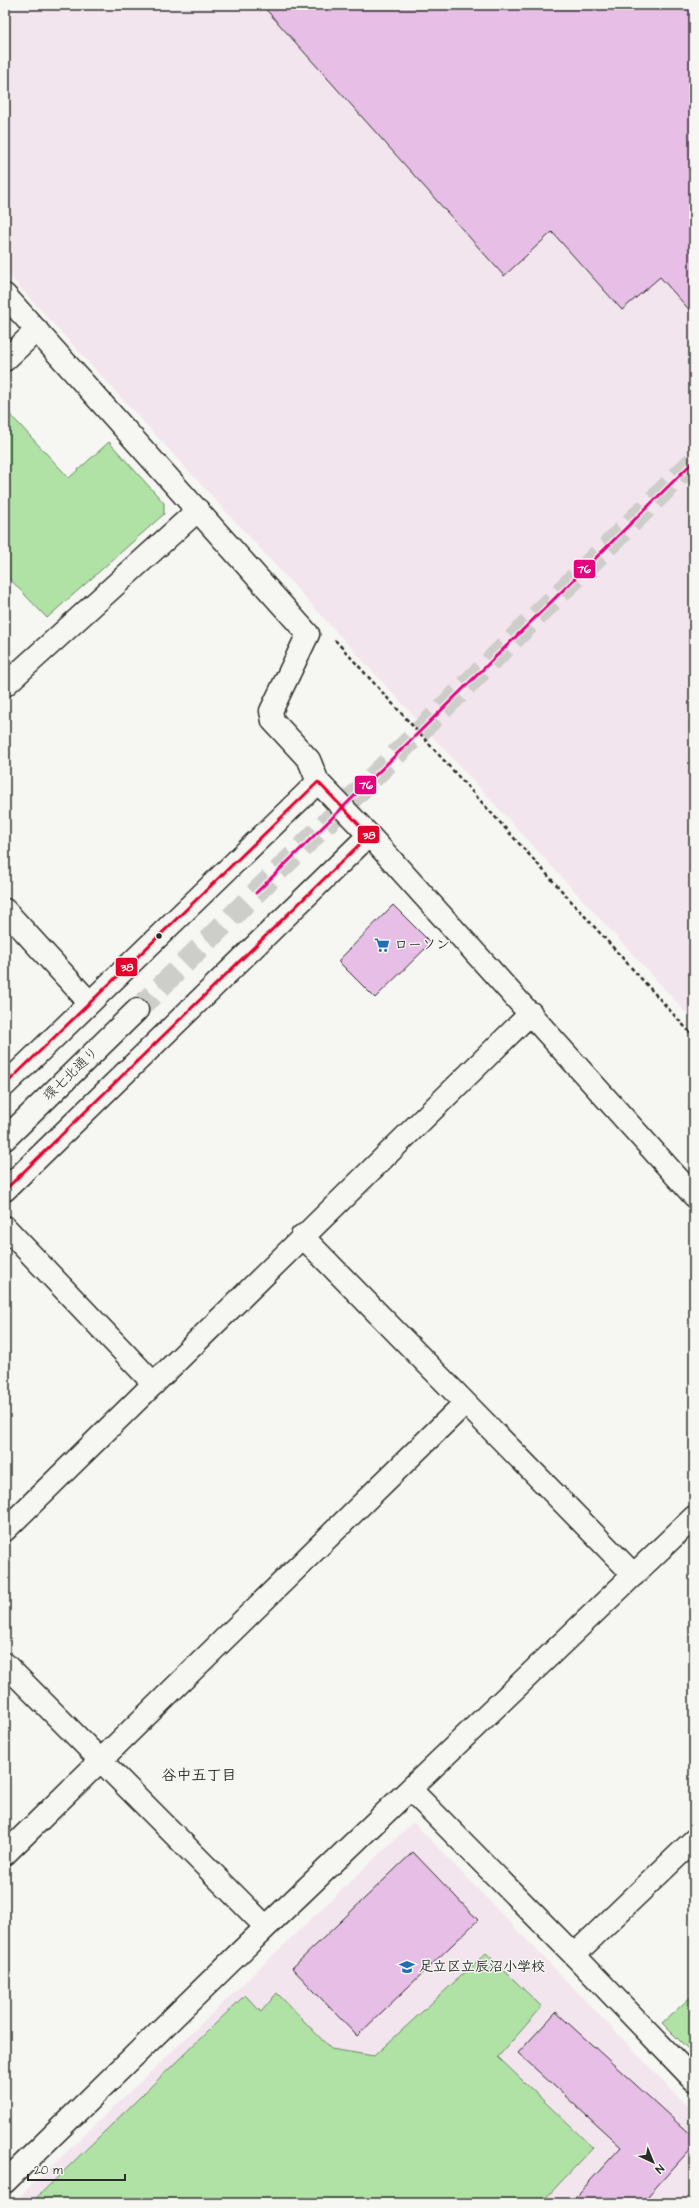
<svg xmlns="http://www.w3.org/2000/svg" width="699" height="2208" font-family="'Architects Daughter','Klee One',sans-serif">
<style>
.built{fill:#f2e5ee}
.green{fill:#afe2a4;stroke:#6d8668}
.building{fill:#e7bee6;stroke:#2b2b2b}
.lines{fill:none;stroke-linecap:round;stroke-linejoin:round}
.minor-tunnel{stroke:#cdcdca;stroke-width:22;stroke-dasharray:22 11;stroke-linecap:butt}
.minor-casing{stroke:#2b2b2b;stroke-width:25}
.path{stroke:#2b2b2b;stroke-width:2.5;stroke-dasharray:4 3;stroke-linecap:butt}
.minor{stroke:#f6f6f2;stroke-width:22}
.bus-1-casing{stroke:#f6f6f2;stroke-width:6}
.bus-2-casing{stroke:#f6f6f2;stroke-width:6}
.bus-1{stroke:#e5007d;stroke-width:3}
.bus-2{stroke:#e4002b;stroke-width:3}
.bus-dot{fill:#2b2b2b;stroke:#f6f6f2;stroke-width:1.5}
.labels{text-anchor:middle;dominant-baseline:central;stroke-width:3;stroke-linejoin:round;paint-order:stroke}
.poi-label{font-size:14px;font-weight:bold;fill:#2b2b2b;stroke:#f6f6f2;text-anchor:start}
.street-label{font-size:14px;fill:#2b2b2b;stroke:#f6f6f2}
.neighbourhood-label{font-size:15px;font-weight:bold;fill:#2b2b2b;stroke:#f6f6f2}
.line-badge{stroke:#f6f6f2;stroke-width:1.5}
.badge-label{font-size:11px;text-anchor:middle;font-weight:bold;fill:#fff}
</style>
<rect width="100%" height="100%" fill="#f6f6f2"/>
<filter id="ink" filterUnits="userSpaceOnUse"><feTurbulence type="fractalNoise" baseFrequency=".025" numOctaves="2"/><feDisplacementMap in="SourceGraphic" scale="8" xChannelSelector="R" yChannelSelector="G"/><feConvolveMatrix kernelMatrix="1 2 1 2 8 2 1 2 1" color-interpolation-filters="sRGB"/></filter>
<g filter="url(#ink)">
<path class="built" d="M 5,5 L 694,5 L 694,1021 L 5,271 Z
M 413,1822 L 694,2113 L 694,2203 L 13,2203 Z"/>
<path class="green" d="M 5,409 L 69,478 L 109,442 L 164,503 L 164,514 L 47,618 L 5,574 Z
M 486,1953 L 542,2007 L 498,2057 L 593,2148 L 541,2203 L 31,2203 L 245,1995 L 261,2012 L 277,1993 L 331,2049 L 374,2056 Z
M 694,1994 L 694,2055 L 662,2023 Z"/>
<path class="building" d="M 262,5 L 694,5 L 694,315 L 660,277 L 622,310 L 552,232 L 504,276 Z
M 393,905 L 431,943 L 375,998 L 338,961 Z
M 413,1852 L 478,1920 L 357,2036 L 292,1968 Z
M 556,2012 L 694,2138 L 694,2145 L 648,2196 L 654,2203 L 570,2203 L 621,2147 L 518,2053 Z"/>
<g class="lines">
<path class="minor-tunnel" d="M 137,1010 L 694,461"/>
<g class="minor-casing">
<path id="minor" d="M 5,295 L 308,634 L 271,711 L 273,721 L 309,760 L 318,782
M 5,360 L 37,330
M 5,685 L 198,510
M 369,835 L 694,1196
M 5,910 L 89,1002
M 5,1085 L 318,782 L 369,835 L 5,1190
M 5,1139 L 137,1010
M 5,1227 L 154,1384
M 302,1236 L 634,1575
M 5,1530 L 531,1013
M 5,1664 L 266,1927
M 411,1790 L 574,1955 L 694,2080
M 5,1854 L 464,1404
M 574,1955 L 694,1840
M 5,2182 L 266,1927 L 694,1517"/>
</g>
<path class="path" d="M 335,640 L 694,1037"/>
<use href="#minor" class="minor"/>
<g class="bus-1-casing">
<path id="bus-1" d="M 256,893 L 694,461"/>
</g>
<g class="bus-2-casing">
<path id="bus-2" d="M 5,1085 L 318,782 L 369,835 L 5,1190"/>
</g>
<use href="#bus-1" class="bus-1"/>
<use href="#bus-2" class="bus-2"/>
</g>
</g>
<defs>
<g id="supermarket-bare" transform="scale(1.2)"><path d="M-6-5.5h2.5l.6 2H6L4.5 2H-2.5L-4.4-4H-6ZM-1.5 3.2a1.3 1.3 0 1 0 .1 0ZM3 3.2a1.3 1.3 0 1 0 .1 0Z" fill="#1f6fb2" stroke="#f6f6f2" stroke-width="2.5" paint-order="stroke"/></g>
<g id="school-bare" transform="scale(1.2)"><path d="M0-5L7-2L0 1L-7-2ZM-4 1L0 2.5L4 1V4Q0 6-4 4Z" fill="#1f6fb2" stroke="#f6f6f2" stroke-width="2.5" paint-order="stroke"/></g>
</defs>
<g fill-rule="evenodd">
<use href="#supermarket-bare" x="382" y="945"/>
<use href="#school-bare" x="407" y="1967"/>
</g>
<circle class="bus-dot" cx="159" cy="936" r="3.5"/>
<g class="labels">
<g class="poi-label">
<text x="394" y="945">ローソン</text>
<text x="419" y="1967">足立区立辰沼小学校</text>
</g>
<g class="street-label">
<text transform="translate(71 1074) rotate(-44)">環七北通り</text>
</g>
<g class="neighbourhood-label">
<text x="199" y="1775">谷中五丁目</text>
</g>
</g>
<g class="line-badge">
<rect x="573" y="559" width="23" height="20" rx="4" fill="#e5007d"/>
<rect x="354" y="775" width="23" height="20" rx="4" fill="#e5007d"/>
<rect x="357" y="825" width="23" height="19" rx="4" fill="#e4002b"/>
<rect x="115" y="957" width="23" height="20" rx="4" fill="#e4002b"/>
</g>
<g class="badge-label">
<text x="584" y="573">76</text>
<text x="366" y="789">76</text>
<text x="369" y="839">38</text>
<text x="127" y="971">38</text>
</g>
<rect width="699" height="2208" fill="none" stroke="#f6f6f2" stroke-width="20"/>
<rect x="10" y="10" width="679" height="2188" fill="none" stroke="#2b2b2b" stroke-width="1.5" filter="url(#ink)"/>
<g transform="translate(653 2162) rotate(136)" stroke="#f6f6f2" stroke-width="3" paint-order="stroke">
<path d="M0-3L7 15L0 10L-7 15Z" fill="#2b2b2b"/>
<text y="-6" font-size="11" font-weight="bold" text-anchor="middle" fill="#2b2b2b">N</text>
</g>
<path d="M28 2174v6h97v-6" fill="none" stroke="#2b2b2b" stroke-width="2"/>
<text x="34" y="2174" font-size="12" fill="#2b2b2b" stroke="#f6f6f2" stroke-width="3" paint-order="stroke">20 m</text>
</svg>
